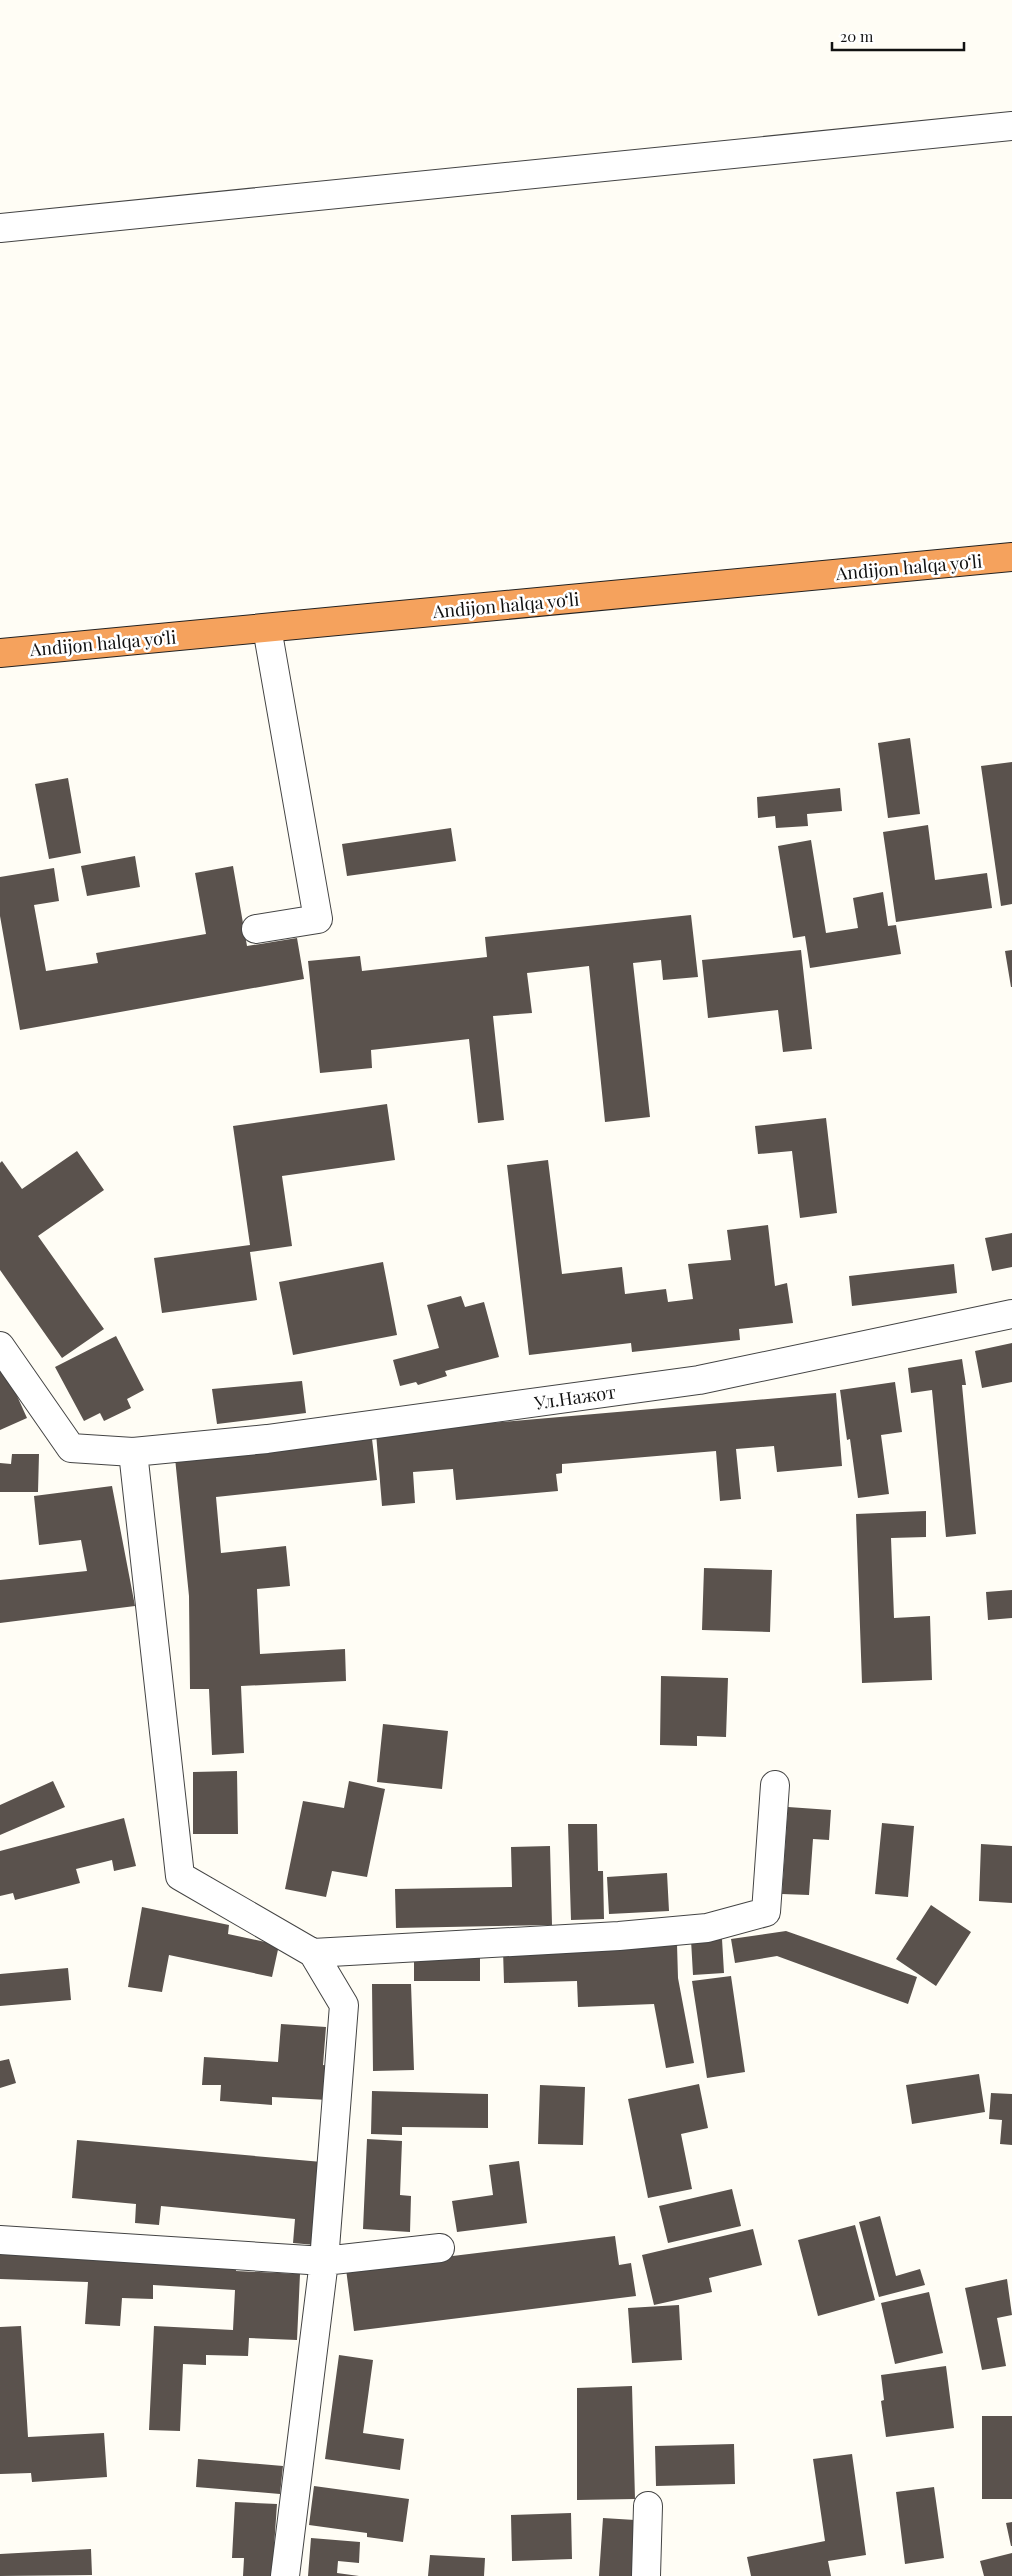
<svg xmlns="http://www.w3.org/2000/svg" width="1012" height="2576" font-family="'Playfair Display',serif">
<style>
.building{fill:#5a524d}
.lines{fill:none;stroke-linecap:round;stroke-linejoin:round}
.minor-casing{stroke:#444;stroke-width:30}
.highway-casing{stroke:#222;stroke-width:30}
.minor{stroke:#fff;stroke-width:28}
.highway{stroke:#f5a25d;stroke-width:28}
.labels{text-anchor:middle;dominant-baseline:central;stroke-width:5;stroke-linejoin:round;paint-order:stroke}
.street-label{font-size:18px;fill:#111;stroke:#fff}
</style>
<rect width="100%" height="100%" fill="#fffdf5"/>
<path class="building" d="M 910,738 L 920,814 L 888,818 L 878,743 Z
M 1012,762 L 1012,904 L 1001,906 L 981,766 Z
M 68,778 L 81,853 L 49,859 L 35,784 Z
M 840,788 L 842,811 L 807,814 L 808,826 L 776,828 L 775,816 L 758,818 L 757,797 Z
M 928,825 L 935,880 L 987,873 L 992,908 L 896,922 L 883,832 Z
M 451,828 L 456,861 L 347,876 L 342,844 Z
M 811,840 L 826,933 L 858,928 L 853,898 L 883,892 L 888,926 L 896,925 L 901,954 L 810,968 L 805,936 L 793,938 L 778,846 Z
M 135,856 L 140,887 L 87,896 L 81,866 Z
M 233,866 L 247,946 L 297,938 L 304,979 L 20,1030 L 0,916 L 0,877 L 54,868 L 59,901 L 34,905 L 46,971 L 98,963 L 96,953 L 206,934 L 195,873 Z
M 691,915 L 698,977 L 663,980 L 661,960 L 633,963 L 650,1117 L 605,1122 L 589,966 L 527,973 L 532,1013 L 493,1016 L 504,1120 L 478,1123 L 469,1039 L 371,1050 L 372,1068 L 320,1073 L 308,961 L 360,956 L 362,971 L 487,957 L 485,937 Z
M 801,950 L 812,1049 L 783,1052 L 778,1010 L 708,1018 L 702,960 Z
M 1012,950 L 1012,987 L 1011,987 L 1005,951 Z
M 387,1104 L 395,1160 L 282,1176 L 292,1246 L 250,1252 L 257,1300 L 162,1313 L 154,1258 L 250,1245 L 233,1126 Z
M 826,1118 L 837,1213 L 800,1218 L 792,1151 L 758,1154 L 755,1126 Z
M 77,1151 L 104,1190 L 38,1236 L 104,1329 L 62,1358 L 0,1270 L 0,1163 L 2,1161 L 22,1189 Z
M 548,1160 L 562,1274 L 622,1267 L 625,1294 L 666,1289 L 668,1302 L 693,1299 L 688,1264 L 731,1260 L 727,1230 L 768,1225 L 775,1286 L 787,1283 L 793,1323 L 739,1329 L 740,1340 L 632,1352 L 631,1343 L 529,1355 L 507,1165 Z
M 1012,1233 L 1012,1267 L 992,1271 L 985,1238 Z
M 383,1262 L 397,1335 L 293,1355 L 279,1282 Z
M 954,1264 L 957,1293 L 852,1306 L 849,1276 Z
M 461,1296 L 465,1307 L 484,1302 L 499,1357 L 445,1371 L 447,1376 L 418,1385 L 416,1382 L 400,1386 L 393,1360 L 439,1348 L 427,1305 Z
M 116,1336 L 144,1390 L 127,1399 L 131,1408 L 104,1421 L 100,1413 L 84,1421 L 55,1367 Z
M 1012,1343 L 1012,1382 L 982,1388 L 975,1351 Z
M 962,1359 L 966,1385 L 962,1385 L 976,1534 L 946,1537 L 932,1390 L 911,1393 L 908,1368 Z
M 4,1367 L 27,1418 L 0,1430 L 0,1369 Z
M 302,1381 L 306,1413 L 217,1424 L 212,1389 Z
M 895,1382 L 902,1432 L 881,1435 L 889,1494 L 858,1498 L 850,1439 L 847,1440 L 840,1390 Z
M 836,1393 L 842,1466 L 777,1472 L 774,1446 L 736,1449 L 741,1499 L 720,1501 L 716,1451 L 562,1464 L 562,1473 L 556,1474 L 558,1491 L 456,1500 L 453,1469 L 413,1472 L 415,1503 L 382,1506 L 376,1433 Z
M 372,1439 L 377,1480 L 216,1497 L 221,1553 L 286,1546 L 290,1586 L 257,1589 L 260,1654 L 345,1649 L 346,1681 L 241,1686 L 244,1753 L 212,1755 L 209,1689 L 190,1689 L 189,1596 L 175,1458 Z
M 12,1454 L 39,1454 L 38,1492 L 0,1492 L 0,1463 L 11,1464 Z
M 112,1486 L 135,1606 L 0,1623 L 0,1580 L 87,1571 L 81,1540 L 39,1545 L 34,1496 Z
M 926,1511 L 926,1537 L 891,1538 L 894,1618 L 930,1616 L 932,1680 L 862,1683 L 856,1514 Z
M 704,1568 L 772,1570 L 770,1632 L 702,1630 Z
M 1012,1590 L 1012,1618 L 988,1620 L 986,1592 Z
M 661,1676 L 728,1678 L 726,1737 L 697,1736 L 697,1746 L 660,1745 Z
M 383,1724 L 448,1731 L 442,1789 L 377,1782 Z
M 237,1771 L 238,1834 L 193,1834 L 193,1772 Z
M 53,1781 L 65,1807 L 0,1835 L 0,1805 Z
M 349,1781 L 385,1789 L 367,1877 L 332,1871 L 326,1897 L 285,1889 L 303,1801 L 344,1808 Z
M 788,1807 L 831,1810 L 829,1840 L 813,1839 L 809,1895 L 782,1894 Z
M 124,1818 L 136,1866 L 114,1871 L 112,1860 L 76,1869 L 80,1883 L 15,1900 L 13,1893 L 0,1896 L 0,1851 Z
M 882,1823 L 914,1826 L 908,1897 L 875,1894 Z
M 568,1824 L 597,1824 L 598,1871 L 603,1871 L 604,1919 L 571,1920 Z
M 981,1844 L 1012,1846 L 1012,1903 L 979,1901 Z
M 550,1846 L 552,1925 L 396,1928 L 395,1889 L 512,1887 L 511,1847 Z
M 667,1873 L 669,1911 L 609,1914 L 607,1877 Z
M 931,1905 L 971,1932 L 936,1986 L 896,1959 Z
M 142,1907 L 229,1925 L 228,1934 L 279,1945 L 272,1977 L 169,1955 L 162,1992 L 128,1987 Z
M 786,1931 L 917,1977 L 908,2004 L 777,1956 L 735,1963 L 731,1939 Z
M 722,1939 L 724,1973 L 693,1975 L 691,1940 Z
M 677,1944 L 678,1978 L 694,2063 L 666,2068 L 654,2004 L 578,2007 L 577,1981 L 504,1983 L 503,1950 Z
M 414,1953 L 480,1953 L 480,1981 L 414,1981 Z
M 68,1968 L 71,2000 L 0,2006 L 0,1974 Z
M 731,1976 L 745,2072 L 707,2078 L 692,1981 Z
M 372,1984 L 411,1984 L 414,2070 L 373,2071 Z
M 281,2024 L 326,2027 L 323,2065 L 330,2066 L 328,2100 L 272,2097 L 272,2105 L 220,2101 L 221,2085 L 202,2085 L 204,2057 L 278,2062 Z
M 9,2059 L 16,2083 L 0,2088 L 0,2061 Z
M 979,2074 L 985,2112 L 912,2124 L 906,2085 Z
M 699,2084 L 708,2128 L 681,2134 L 692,2189 L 648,2198 L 628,2099 Z
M 540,2085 L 585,2087 L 583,2145 L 538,2144 Z
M 372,2091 L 488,2094 L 488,2128 L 402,2127 L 402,2135 L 371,2134 Z
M 991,2093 L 1012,2094 L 1012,2145 L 1000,2144 L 1002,2120 L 989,2119 Z
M 367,2139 L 402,2141 L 400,2195 L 411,2196 L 410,2232 L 363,2229 Z
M 77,2140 L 322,2162 L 315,2245 L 293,2243 L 295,2219 L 161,2206 L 159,2225 L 135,2223 L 136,2204 L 72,2198 Z
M 519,2161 L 527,2223 L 457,2232 L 452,2201 L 493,2195 L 489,2165 Z
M 732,2189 L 741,2226 L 668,2243 L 659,2206 Z
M 880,2216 L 896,2276 L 920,2269 L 925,2285 L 879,2297 L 859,2222 Z
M 855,2225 L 875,2300 L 818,2316 L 798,2240 Z
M 753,2229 L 762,2265 L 709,2278 L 712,2292 L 654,2305 L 642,2255 Z
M 615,2236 L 619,2265 L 631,2263 L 636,2296 L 354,2331 L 346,2269 Z
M 0,2249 L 236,2265 L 236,2271 L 300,2274 L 297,2340 L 249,2338 L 248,2356 L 206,2355 L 206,2365 L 183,2364 L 180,2431 L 149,2430 L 154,2326 L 233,2330 L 235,2290 L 153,2285 L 153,2299 L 122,2298 L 120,2326 L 85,2324 L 88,2282 L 0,2279 Z
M 1007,2279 L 1012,2315 L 997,2318 L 1006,2366 L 982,2370 L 965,2288 Z
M 929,2292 L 943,2353 L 895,2364 L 881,2303 Z
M 679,2305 L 682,2360 L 632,2363 L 628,2308 Z
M 21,2326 L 28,2437 L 104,2433 L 107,2477 L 32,2482 L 31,2473 L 0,2474 L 0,2327 Z
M 339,2355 L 373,2360 L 363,2433 L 404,2439 L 400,2470 L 325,2459 Z
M 946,2366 L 954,2428 L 886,2437 L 881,2401 L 884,2400 L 881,2375 Z
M 632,2386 L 635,2499 L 577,2500 L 577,2388 Z
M 982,2416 L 1012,2416 L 1012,2499 L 982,2499 Z
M 734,2444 L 735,2484 L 656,2486 L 655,2446 Z
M 852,2454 L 866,2555 L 828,2561 L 831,2576 L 751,2576 L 747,2557 L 825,2541 L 813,2459 Z
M 198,2459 L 283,2466 L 280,2494 L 196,2487 Z
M 314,2486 L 409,2499 L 403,2542 L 367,2537 L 367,2533 L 309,2525 Z
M 934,2487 L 944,2558 L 905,2564 L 896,2492 Z
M 235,2502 L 277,2504 L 272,2576 L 243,2576 L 244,2558 L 232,2558 Z
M 571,2513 L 572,2559 L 512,2561 L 511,2515 Z
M 603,2518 L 635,2520 L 632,2576 L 599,2576 Z
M 1012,2522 L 1012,2546 L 1011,2546 L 1006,2523 Z
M 311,2538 L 360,2542 L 359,2563 L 338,2561 L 337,2573 L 359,2576 L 308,2576 Z
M 91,2549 L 92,2575 L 0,2576 L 0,2554 Z
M 1012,2553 L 1012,2576 L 984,2576 L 980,2561 Z
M 430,2555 L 485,2558 L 484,2576 L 428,2576 Z"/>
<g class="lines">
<g class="minor-casing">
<path id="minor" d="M 0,228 L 1012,126
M 256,929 L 318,919 L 267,628
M 0,1346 L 71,1448 L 133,1452 L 180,1876 L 313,1953 L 344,2005 L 324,2261 L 285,2576
M 133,1452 L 267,1439 L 699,1380 L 1012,1314
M 313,1953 L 619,1936 L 707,1928 L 766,1912 L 775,1785
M 0,2240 L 324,2261 L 440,2248
M 646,2576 L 648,2506"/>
</g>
<g class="highway-casing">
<path id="highway" d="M 0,653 L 1012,557"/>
</g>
<use href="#minor" class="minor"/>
<use href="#highway" class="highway"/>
</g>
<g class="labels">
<g class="street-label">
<text transform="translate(909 567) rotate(-5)">Andijon halqa yo‘li</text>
<text transform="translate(506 605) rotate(-5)">Andijon halqa yo‘li</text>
<text transform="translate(103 643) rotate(-5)">Andijon halqa yo‘li</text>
<text transform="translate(575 1397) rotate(-8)">Ул.Нажот</text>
</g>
</g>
<path d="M832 42v8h132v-8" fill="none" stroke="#111111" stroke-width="2.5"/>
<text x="840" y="42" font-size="15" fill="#111111" stroke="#ffffff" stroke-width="4" paint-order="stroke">20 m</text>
</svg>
